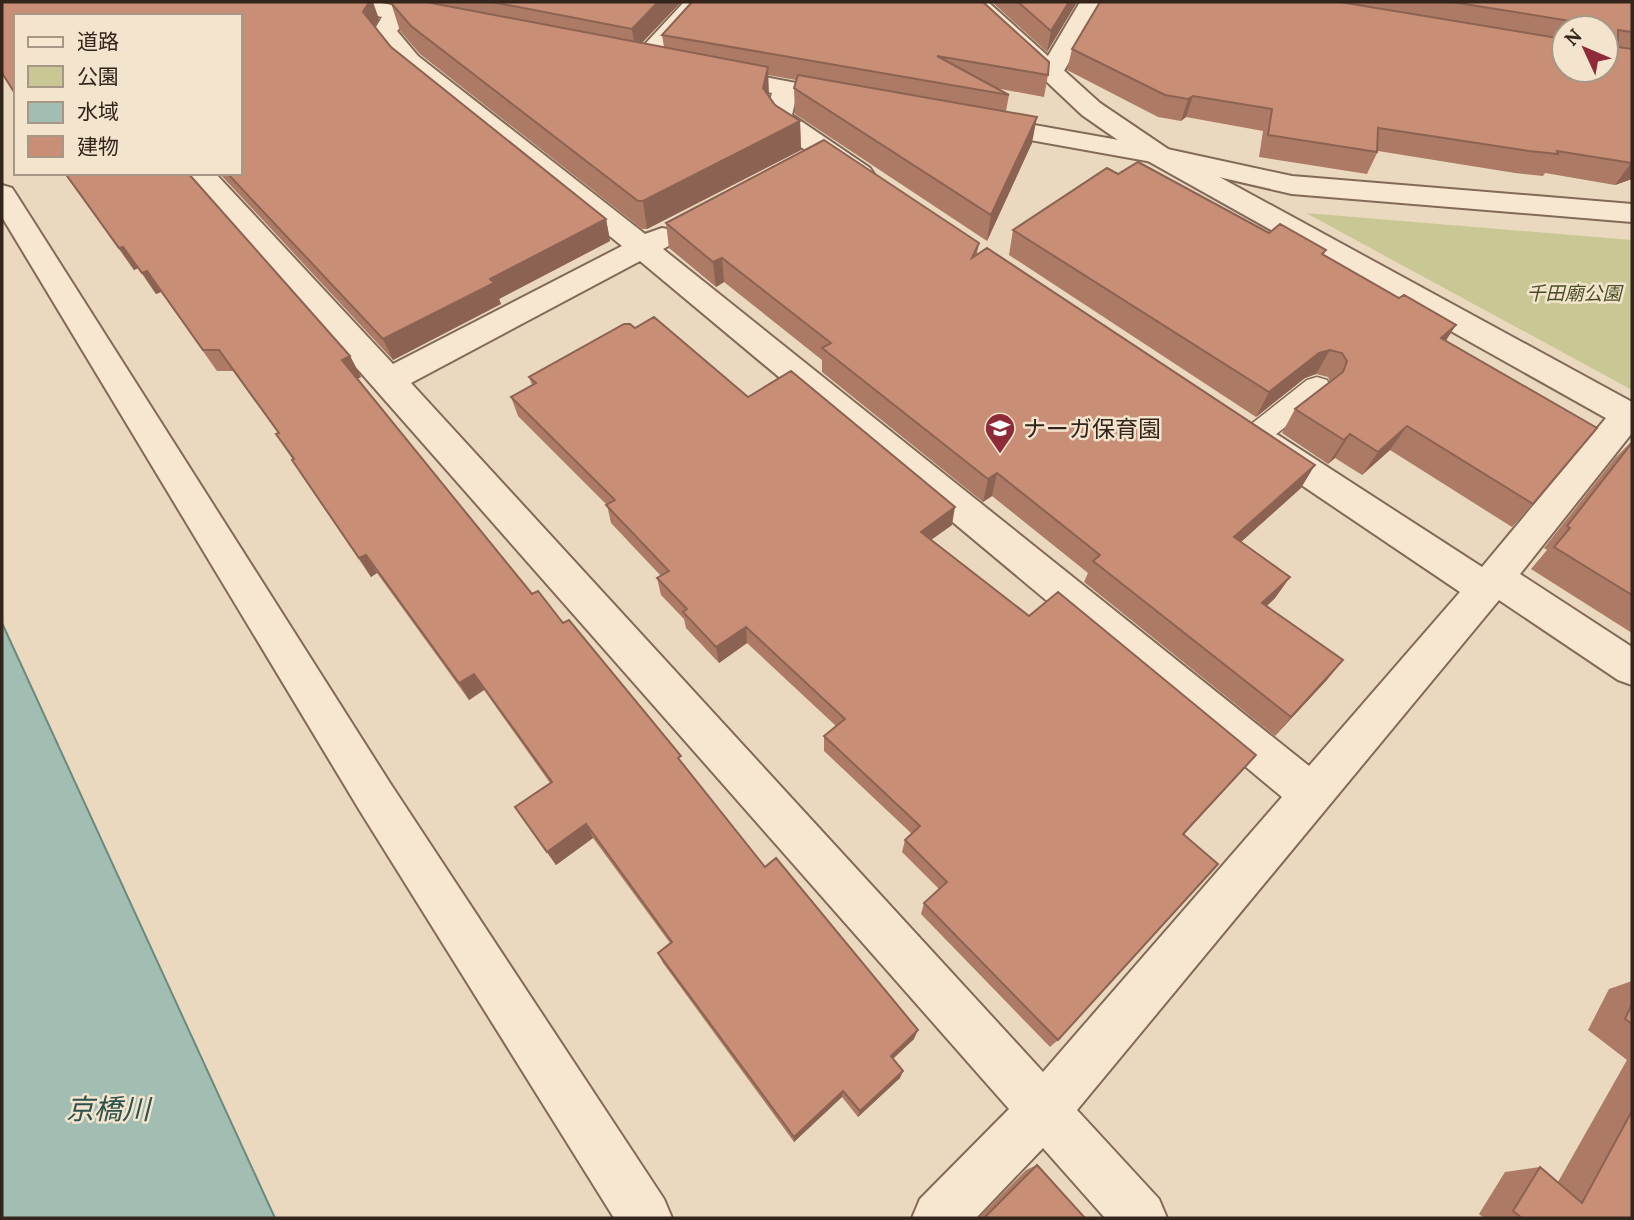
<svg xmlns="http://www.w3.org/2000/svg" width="1634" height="1220" font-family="Lora,'Noto Sans JP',serif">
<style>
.green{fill:#c9c894}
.water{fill:#a2bdb2;stroke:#6a8a7e;stroke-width:2}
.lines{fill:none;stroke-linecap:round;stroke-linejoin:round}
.service-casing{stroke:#836a58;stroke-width:3}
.minor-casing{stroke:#836a58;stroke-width:4}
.tertiary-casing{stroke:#836a58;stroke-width:4}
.service{fill:#f7e7d1;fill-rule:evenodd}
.minor{fill:#f7e7d1;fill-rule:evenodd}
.tertiary{fill:#f7e7d1;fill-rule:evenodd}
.wall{fill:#ac7a65;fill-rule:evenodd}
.shaded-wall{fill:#8c6353}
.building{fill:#c88e76;stroke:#8c6353;stroke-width:2}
.labels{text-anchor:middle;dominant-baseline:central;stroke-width:5;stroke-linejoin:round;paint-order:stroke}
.far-park-label{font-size:19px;font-style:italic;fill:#494f24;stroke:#f3e4ce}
.poi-label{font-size:23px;fill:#33241c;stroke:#f3e4ce;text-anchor:start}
.near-water-label{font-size:28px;font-style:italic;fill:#2c524b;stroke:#f3e4ce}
</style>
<rect width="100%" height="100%" fill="#ebd9bf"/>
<path class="green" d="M 1306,213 L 1632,240 L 1632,390 Z"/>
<path class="water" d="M 2,623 L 275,1218 L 2,1218 Z"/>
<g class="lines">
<g class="service-casing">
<path id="service" d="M 1317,377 L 1327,380 L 1330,387 L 1327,394 L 1265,443 L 1255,446 L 1245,443 L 1241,436 L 1245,429 L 1307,380 Z"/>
</g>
<g class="minor-casing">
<path id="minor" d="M 332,2 L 377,2 L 454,18 L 458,23 L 454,28 L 446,30 L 405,22 L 397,31 L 418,56 L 645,234 L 662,228 L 672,230 L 677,237 L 672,244 L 663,249 L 1309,766 L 1460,592 L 1254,453 L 1249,444 L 1254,435 L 1266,431 L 1278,435 L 1482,567 L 1616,406 L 1632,404 L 1632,433 L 1520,574 L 1632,647 L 1632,685 L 1618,680 L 1499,600 L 1077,1110 L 1159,1199 L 1167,1218 L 1105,1218 L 1043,1148 L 976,1218 L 912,1218 L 920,1199 L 1009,1109 L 185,173 L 215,173 L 393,364 L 622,246 L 400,66 L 373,32 L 382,17 L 336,7 ZM 640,261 L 1282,797 L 1043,1072 L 411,383 Z
M 684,2 L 709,2 L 651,67 L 642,69 L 633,67 L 630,62 L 633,57 Z
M 1080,2 L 1104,2 L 1061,76 L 1052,79 L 1043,76 L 1039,71 Z
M 718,68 L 854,94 L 858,99 L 854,104 L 845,107 L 796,98 L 792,115 L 870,168 L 874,174 L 870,180 L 860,182 L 850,180 L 777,131 L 766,115 L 772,93 L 709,81 L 705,76 L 709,71 Z
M 984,116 L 1158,147 L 1292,176 L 1632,204 L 1632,222 L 1292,194 L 1158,163 L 975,130 L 971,124 L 975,118 Z"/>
</g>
<g class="tertiary-casing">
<path id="tertiary" d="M 962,2 L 988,2 L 1100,103 L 1168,149 L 1632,402 L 1632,429 L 1620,426 L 1148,161 L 1082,115 Z
M 2,185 L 12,188 L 16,194 L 390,783 L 664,1199 L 672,1218 L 614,1218 L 360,811 L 2,217 Z"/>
</g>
<use href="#service" class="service"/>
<use href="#minor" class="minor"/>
<use href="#tertiary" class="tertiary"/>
</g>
<path class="wall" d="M 390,2 L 681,2 L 642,43 L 664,47 L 662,35 L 692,2 L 1048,75 L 1044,97 L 995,88 L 1009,95 L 1006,111 L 1032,143 L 987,241 L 795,114 L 794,88 L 796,80 L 768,75 L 768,96 L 775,105 L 800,121 L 801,150 L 647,229 L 642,229 L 420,54 L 400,31 L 391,3 L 392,2 Z
M 992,2 L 1077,2 L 1047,52 Z
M 1100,2 L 1632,2 L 1632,179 L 1615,185 L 1545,173 L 1543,176 L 1515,173 L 1378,151 L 1367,174 L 1259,157 L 1263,131 L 1186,117 L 1181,121 L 1158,117 L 1067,70 L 1072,49 ZM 1564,28 L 1606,28 L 1564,70 Z
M 240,16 L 379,19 L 375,27 L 391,47 L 606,219 L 610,241 L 499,299 L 501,304 L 393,360 L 219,173 L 240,173 Z
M 64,173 L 188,173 L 350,356 L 361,377 L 357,379 L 532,594 L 563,623 L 683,764 L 765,867 L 914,1039 L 893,1059 L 903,1071 L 900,1078 L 858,1117 L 842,1097 L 794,1142 L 663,963 L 658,953 L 670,943 L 593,838 L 556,865 L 515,807 L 550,783 L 484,690 L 469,700 L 377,573 L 371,577 L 305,480 L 292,460 L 293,460 L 276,434 L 278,433 L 233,371 L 217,371 L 161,292 L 156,294 L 138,268 L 134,270 Z
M 1118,174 L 1269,233 L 1326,250 L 1323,255 L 1446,341 L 1533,504 L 1512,527 L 1390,450 L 1362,475 L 1335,458 L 1328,464 L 1282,433 L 1295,409 L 1330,382 L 1328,377 L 1316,374 L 1305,378 L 1256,417 L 1009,255 L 1013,230 Z
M 666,223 L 979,243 L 977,254 L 1301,488 L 1241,542 L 1290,577 L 1275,598 L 1267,606 L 1343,660 L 1275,736 L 1084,582 L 1088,573 L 992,496 L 983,502 L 822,372 L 822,360 L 724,282 L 716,287 L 669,248 Z
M 635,328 L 748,397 L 952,525 L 931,540 L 1029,616 L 1256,755 L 1184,834 L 1058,1040 L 1050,1047 L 921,914 L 924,903 L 939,889 L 902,852 L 905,840 L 912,834 L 824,751 L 824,736 L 836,726 L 747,643 L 719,663 L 686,628 L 684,619 L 661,595 L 657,578 L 661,576 L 611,523 L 607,505 L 518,416 L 511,397 L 532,385 L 529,377 Z
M 1632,441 L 1632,633 L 1531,569 L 1547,550 L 1544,548 L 1615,458 Z
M 1632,981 L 1632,1218 L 1484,1218 L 1479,1214 L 1505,1172 L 1540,1167 L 1558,1182 L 1627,1060 L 1588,1030 L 1609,989 Z
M 1037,1165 L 1085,1218 L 978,1218 L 1026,1170 Z"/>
<path class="shaded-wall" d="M 369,2 L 373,2 L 379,19 L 371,34 L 363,12 Z
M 658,2 L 681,2 L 635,50 L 632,29 Z
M 1069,2 L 1077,2 L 1047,52 L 1051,31 Z
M 768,67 L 769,95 L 764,116 L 763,88 Z
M 1193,96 L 1186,117 L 1181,121 L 1188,99 Z
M 1037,117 L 1032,143 L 987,241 L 991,215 Z
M 800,121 L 801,150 L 647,229 L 643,201 Z
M 1631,163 L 1632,163 L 1632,179 L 1615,185 Z
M 606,219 L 610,241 L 499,299 L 501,304 L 393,360 L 383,339 L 490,279 Z
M 123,247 L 138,268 L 134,270 L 119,248 Z
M 722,258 L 724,282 L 716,287 L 713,262 Z
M 147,271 L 161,292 L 156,294 L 142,273 Z
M 1456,325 L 1440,350 L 1441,338 Z
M 1330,350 L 1316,374 L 1305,378 L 1256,417 L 1269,392 L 1319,353 Z
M 350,356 L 361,377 L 353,381 L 342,360 Z
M 1407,426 L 1390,450 L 1362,475 L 1378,452 Z
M 1350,434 L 1335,458 L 1328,464 L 1344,440 Z
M 1315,465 L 1301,488 L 1222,559 L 1234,537 Z
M 997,473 L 992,496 L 983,502 L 988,479 Z
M 955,507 L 952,525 L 918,549 L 921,532 Z
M 366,555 L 377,573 L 371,577 L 359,558 Z
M 1290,577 L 1275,598 L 1248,623 L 1262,603 Z
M 746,627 L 747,643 L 719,663 L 716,647 Z
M 1343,660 L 1327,680 L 1275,736 L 1291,717 Z
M 474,674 L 484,690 L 469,700 L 459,683 Z
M 1256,755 L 1244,769 L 1173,846 L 1183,834 Z
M 586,824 L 593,838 L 556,865 L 547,852 Z
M 918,1030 L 914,1039 L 888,1063 L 891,1056 Z
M 903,1071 L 900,1078 L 858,1117 L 860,1111 Z
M 843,1091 L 842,1097 L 794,1142 L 794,1137 Z"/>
<path class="building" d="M 2,2 L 369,2 L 363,12 L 391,47 L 606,219 L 490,279 L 494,283 L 383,339 L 227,173 L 240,173 L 240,16 L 16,16 L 16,95 L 2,73 Z
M 392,2 L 426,2 L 768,67 L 763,88 L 775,105 L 800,121 L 643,201 L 638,201 L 411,26 L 391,3 Z
M 492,2 L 658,2 L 632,29 Z
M 692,2 L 983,2 L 1049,62 L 1048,75 L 937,56 L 1009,95 L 662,35 Z
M 1018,2 L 1069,2 L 1051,31 Z
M 1100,2 L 1340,2 L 1564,39 L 1564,70 L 1606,70 L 1606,28 L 1578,28 L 1577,22 L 1452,2 L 1632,2 L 1632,32 L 1618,30 L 1618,47 L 1632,49 L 1632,163 L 1557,151 L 1558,154 L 1529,151 L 1378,128 L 1377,152 L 1268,135 L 1272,109 L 1193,96 L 1188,99 L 1165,95 L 1072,49 Z
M 798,75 L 1037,117 L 991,215 L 794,88 Z
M 824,140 L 979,243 L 972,258 L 987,248 L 1315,465 L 1234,537 L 1290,577 L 1262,603 L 1343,660 L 1291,717 L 1093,561 L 1100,555 L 997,473 L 988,479 L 822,348 L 831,343 L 722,258 L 713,262 L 666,223 Z
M 1138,162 L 1269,233 L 1280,224 L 1326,250 L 1322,254 L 1399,298 L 1404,295 L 1456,325 L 1441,338 L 1597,428 L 1533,504 L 1407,426 L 1378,452 L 1350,434 L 1344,440 L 1295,409 L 1343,372 L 1347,361 L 1342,353 L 1330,350 L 1319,353 L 1269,392 L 1013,230 L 1107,168 L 1118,174 Z
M 65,173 L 188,173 L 350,356 L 342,360 L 532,594 L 538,591 L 563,623 L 569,620 L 681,756 L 678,758 L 765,867 L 776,858 L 918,1030 L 891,1056 L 903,1071 L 860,1111 L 843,1091 L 794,1137 L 658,953 L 672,942 L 586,824 L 547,852 L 515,807 L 552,782 L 474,674 L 459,683 L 366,555 L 359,558 L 292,460 L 294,459 L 276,434 L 279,433 L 219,350 L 203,350 L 147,271 L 142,273 L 123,247 L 119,248 Z
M 654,317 L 748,397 L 791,371 L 955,507 L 921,532 L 1029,616 L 1058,592 L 1256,755 L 1183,834 L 1218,864 L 1058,1040 L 924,903 L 947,882 L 905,840 L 920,826 L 824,736 L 845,719 L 746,627 L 716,647 L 683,612 L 687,609 L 657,578 L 669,571 L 606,505 L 615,500 L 511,397 L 536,383 L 529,377 L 624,324 L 630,324 L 635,328 Z
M 1632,443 L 1632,595 L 1554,547 L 1570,528 L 1567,526 Z
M 1632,1004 L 1632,1024 L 1625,1019 Z
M 1632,1111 L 1632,1218 L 1522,1218 L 1513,1211 L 1540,1167 L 1582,1203 Z
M 1037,1165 L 1085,1218 L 984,1218 Z"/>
<defs>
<g id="school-pin" transform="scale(1.575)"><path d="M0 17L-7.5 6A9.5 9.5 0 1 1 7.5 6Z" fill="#8f2b38" stroke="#f3e4ce"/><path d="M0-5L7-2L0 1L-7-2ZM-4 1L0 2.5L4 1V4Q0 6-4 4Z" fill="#fff"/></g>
</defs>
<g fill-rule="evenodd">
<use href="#school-pin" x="1000" y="428"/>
</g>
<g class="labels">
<g class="far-park-label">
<text x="1574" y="293">千田廟公園</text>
</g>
<g class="poi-label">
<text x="1023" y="428">ナーガ保育園</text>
</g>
<g class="near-water-label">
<text x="108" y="1109">京橋川</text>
</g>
</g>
<rect width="1634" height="1220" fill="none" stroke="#33241c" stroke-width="7"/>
<rect x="14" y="14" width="228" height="161" fill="#f3e4ce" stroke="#a69787" stroke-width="2"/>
<rect x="28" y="37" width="35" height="10" fill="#f7e7d1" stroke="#a69787" stroke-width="2"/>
<text x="77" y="49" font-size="21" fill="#33241c">道路</text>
<rect x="28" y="66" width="35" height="21" fill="#c9c894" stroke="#a69787" stroke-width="2"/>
<text x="77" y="84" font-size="21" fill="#33241c">公園</text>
<rect x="28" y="102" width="35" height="21" fill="#a2bdb2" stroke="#a69787" stroke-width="2"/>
<text x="77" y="119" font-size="21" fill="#33241c">水域</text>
<rect x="28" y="136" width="35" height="21" fill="#c88e76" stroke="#a69787" stroke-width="2"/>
<text x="77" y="154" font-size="21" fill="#33241c">建物</text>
<g transform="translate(1585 49) rotate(314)"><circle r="33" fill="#f3e4ce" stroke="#a69787" stroke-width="2"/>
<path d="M0-5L12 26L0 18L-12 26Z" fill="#8f2b38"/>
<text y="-10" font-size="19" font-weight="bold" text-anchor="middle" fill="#33241c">N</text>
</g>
</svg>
